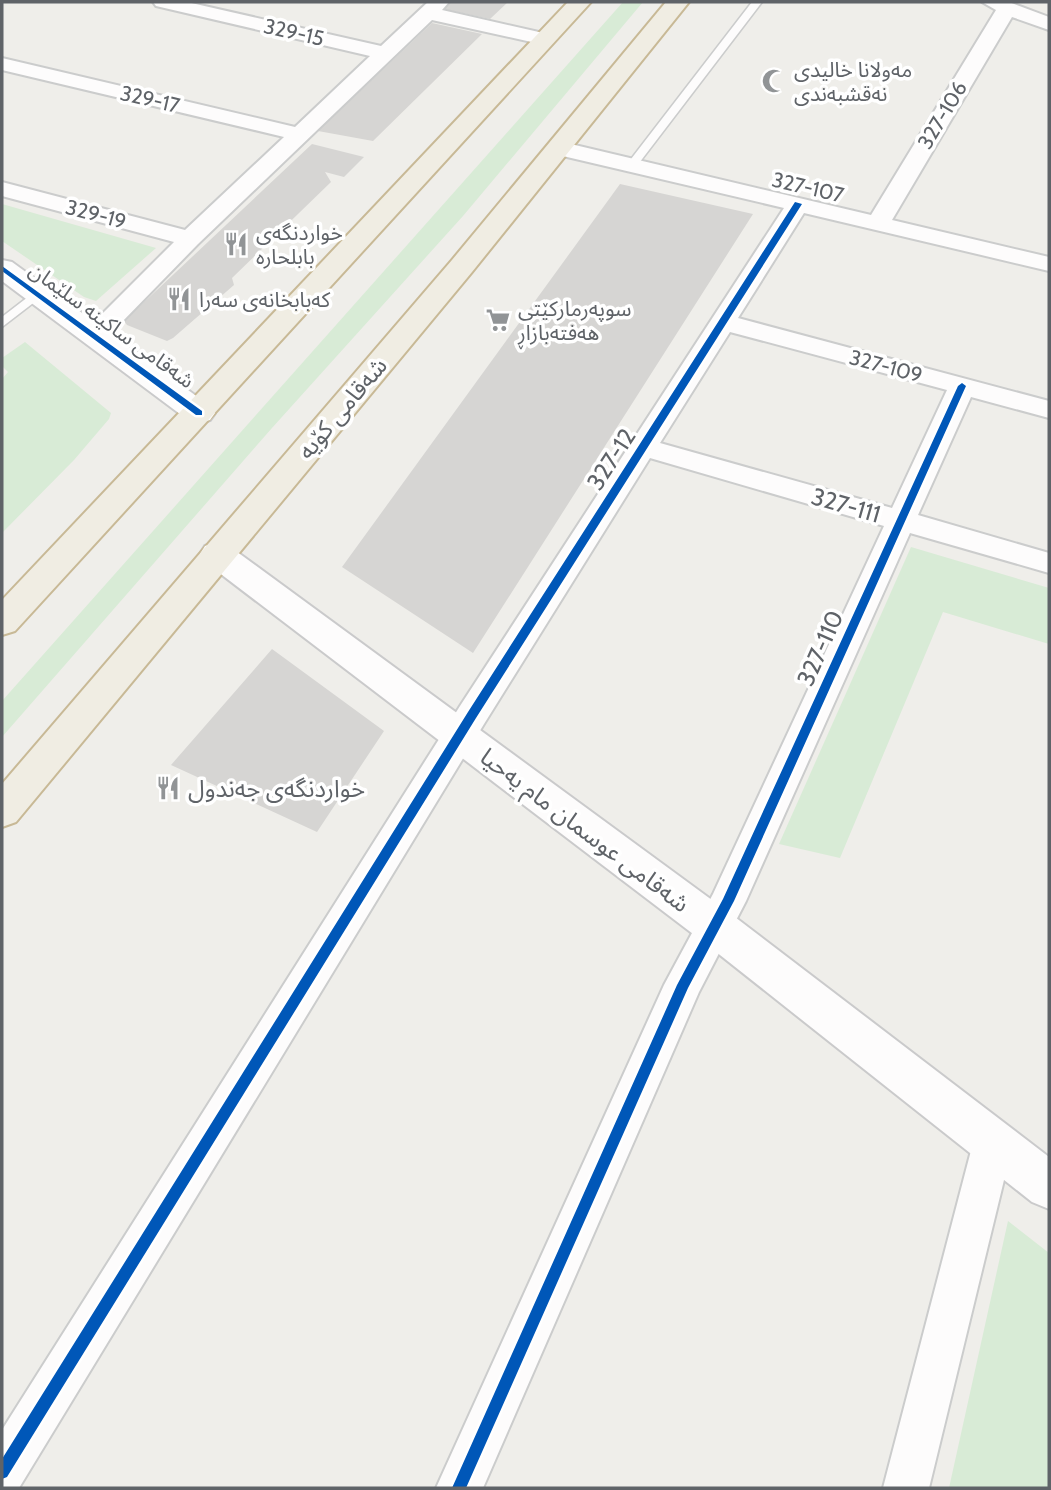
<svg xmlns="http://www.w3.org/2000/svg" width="1051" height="1490" font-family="Cabin,'Noto Sans Arabic',sans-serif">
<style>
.green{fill:#d8ebd6}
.building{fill:#d6d5d3}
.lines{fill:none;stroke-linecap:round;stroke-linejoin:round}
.lane-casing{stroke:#cbcccc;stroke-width:3}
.street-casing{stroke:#cbcccc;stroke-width:4}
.secondary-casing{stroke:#cacacb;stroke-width:4}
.highway-casing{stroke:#c8b996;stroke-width:4}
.lane{fill:#fdfcfc;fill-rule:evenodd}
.street{fill:#fdfcfc;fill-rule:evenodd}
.secondary{fill:#fdfcfc;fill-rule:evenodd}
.highway{fill:#f0ede3;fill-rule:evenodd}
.cycleway-casing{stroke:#fff;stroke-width:5}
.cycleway{fill:#0057b8;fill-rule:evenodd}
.labels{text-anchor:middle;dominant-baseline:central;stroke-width:7;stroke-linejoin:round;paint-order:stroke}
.far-street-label{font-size:21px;fill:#5f6368;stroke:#fff}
.far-poi-label{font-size:21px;fill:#5f6368;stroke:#fff;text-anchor:start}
.street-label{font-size:24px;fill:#5f6368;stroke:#fff}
.poi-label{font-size:24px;fill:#5f6368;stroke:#fff;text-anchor:start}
</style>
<rect width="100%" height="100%" fill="#efeeea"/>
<path class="green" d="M 623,2 L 643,2 L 463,216 L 272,428 L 2,737 L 2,701 Z
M 2,204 L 156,248 L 96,301 L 84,297 L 2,241 Z
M 25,342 L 111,413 L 109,419 L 74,460 L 2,533 L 2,379 L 8,372 L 2,366 L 2,358 Z
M 911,547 L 1049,588 L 1049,644 L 943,612 L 840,858 L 779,844 Z
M 1008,1221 L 1049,1253 L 1049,1488 L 949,1488 Z"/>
<path class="building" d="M 451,2 L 508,2 L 490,19 L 444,9 Z
M 432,23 L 482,34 L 373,141 L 318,131 Z
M 312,144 L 364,157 L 344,177 L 325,172 L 331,182 L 232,278 L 234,285 L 173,338 L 167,341 L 127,325 L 124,321 Z
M 620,184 L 753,214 L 473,653 L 342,567 Z
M 272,649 L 384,731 L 317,832 L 171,765 Z"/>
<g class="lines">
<g class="lane-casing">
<path id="lane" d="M 752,2 L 762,2 L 636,167 L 628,167 L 628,163 Z
M 37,290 L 43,294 L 41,297 L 2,327 L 2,317 Z"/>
</g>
<g class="street-casing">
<path id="street" d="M 153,2 L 187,2 L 381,46 L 428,2 L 449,2 L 442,10 L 552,35 L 555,39 L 552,43 L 545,45 L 432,20 L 198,244 L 119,325 L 106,343 L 97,346 L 88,343 L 84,338 L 101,315 L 174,242 L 2,196 L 2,182 L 185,230 L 284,137 L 2,70 L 2,58 L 295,127 L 370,56 L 156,6 Z
M 982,2 L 1009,2 L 1049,17 L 1049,30 L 1012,17 L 892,220 L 1049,257 L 1049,271 L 804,213 L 738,318 L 1049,401 L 1049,418 L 971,397 L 918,515 L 1049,553 L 1049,573 L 910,533 L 746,901 L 699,992 L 483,1488 L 436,1488 L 664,985 L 713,894 L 884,526 L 650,458 L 484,724 L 19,1488 L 2,1488 L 2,1430 L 460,706 L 784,208 L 550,153 L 547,148 L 550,143 L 558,141 L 871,215 L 996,10 ZM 730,332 L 947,390 L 892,508 L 660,443 Z
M 993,1124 L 1007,1129 L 1013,1143 L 929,1488 L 883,1488 L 973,1143 L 979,1129 Z"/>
</g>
<g class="secondary-casing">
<path id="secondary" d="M 2,260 L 12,262 L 210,406 L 215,413 L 210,420 L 199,423 L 188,420 L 2,281 Z
M 217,542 L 229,546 L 731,914 L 1049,1157 L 1049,1209 L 1032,1202 L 701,940 L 205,562 L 200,554 L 205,546 Z"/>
</g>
<g class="highway-casing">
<path id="highway" d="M 568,2 L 591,2 L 15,631 L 2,635 L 2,600 Z
M 666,2 L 689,2 L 472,272 L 16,822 L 2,827 L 2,784 L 452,260 Z"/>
</g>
<use href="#lane" class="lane"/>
<use href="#street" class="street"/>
<use href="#secondary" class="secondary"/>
<use href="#highway" class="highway"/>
<g class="cycleway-casing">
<path id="cycleway" d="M 795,202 L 802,204 L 476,718 L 7,1477 L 2,1479 L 2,1459 L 468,712 Z
M 2,266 L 202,411 L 202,415 L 196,415 L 2,271 Z
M 962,383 L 966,386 L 734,901 L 688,988 L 466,1488 L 452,1488 L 677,985 L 723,899 L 958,386 Z"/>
</g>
<use href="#cycleway" class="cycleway"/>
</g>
<defs>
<g id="mosque-bare" transform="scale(1.89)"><path d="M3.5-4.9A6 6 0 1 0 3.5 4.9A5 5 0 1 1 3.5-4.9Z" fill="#919496" stroke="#fff" stroke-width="2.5" paint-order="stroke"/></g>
<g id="restaurant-bare" transform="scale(1.89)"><path d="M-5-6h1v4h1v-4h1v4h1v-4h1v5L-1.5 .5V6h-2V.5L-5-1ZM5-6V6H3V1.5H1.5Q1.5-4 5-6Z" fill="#919496" stroke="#fff" stroke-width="2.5" paint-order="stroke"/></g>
<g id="supermarket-bare" transform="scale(1.89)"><path d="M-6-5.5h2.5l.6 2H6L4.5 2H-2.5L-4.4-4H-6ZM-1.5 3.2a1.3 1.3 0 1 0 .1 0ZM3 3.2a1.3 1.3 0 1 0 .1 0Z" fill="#919496" stroke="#fff" stroke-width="2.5" paint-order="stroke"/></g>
</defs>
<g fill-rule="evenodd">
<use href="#mosque-bare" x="774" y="81"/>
<use href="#restaurant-bare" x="236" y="244"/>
<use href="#restaurant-bare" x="179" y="299"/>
<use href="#supermarket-bare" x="498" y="320"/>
<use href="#restaurant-bare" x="168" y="788"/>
</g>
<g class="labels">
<g class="far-street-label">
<text transform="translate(294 32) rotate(13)">329-15</text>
<text transform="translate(150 99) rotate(13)">329-17</text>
<text transform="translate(942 115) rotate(-59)">327-106</text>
<text transform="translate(808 187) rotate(13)">327-107</text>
<text transform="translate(96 214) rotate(15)">329-19</text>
<text transform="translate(112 325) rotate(36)">شەقامی ساکینە سلێمان</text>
<text transform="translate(886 366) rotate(15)">327-109</text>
</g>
<g class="far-poi-label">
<text x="794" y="69">مەولانا خالیدی<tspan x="794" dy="24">نەقشبەندی</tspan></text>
<text x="256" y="232">خواردنگەی<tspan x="256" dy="24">بابلحارە</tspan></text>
<text x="199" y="299">کەبابخانەی سەرا</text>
<text x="518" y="308">سوپەرمارکێتی<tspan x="518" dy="24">هەفتەبازاڕ</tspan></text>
</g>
<g class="street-label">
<text transform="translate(342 408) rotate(-50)">شەقامی کۆیە</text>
<text transform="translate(611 459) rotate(-57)">327-12</text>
<text transform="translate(846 505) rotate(16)">327-111</text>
<text transform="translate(820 648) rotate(-66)">327-110</text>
<text transform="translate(585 830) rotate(37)">شەقامی عوسمان مام یەحیا</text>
</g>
<g class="poi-label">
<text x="188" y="788">خواردنگەی جەندول</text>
</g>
</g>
<rect width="1051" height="1490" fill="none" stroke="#5f6368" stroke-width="7"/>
</svg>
